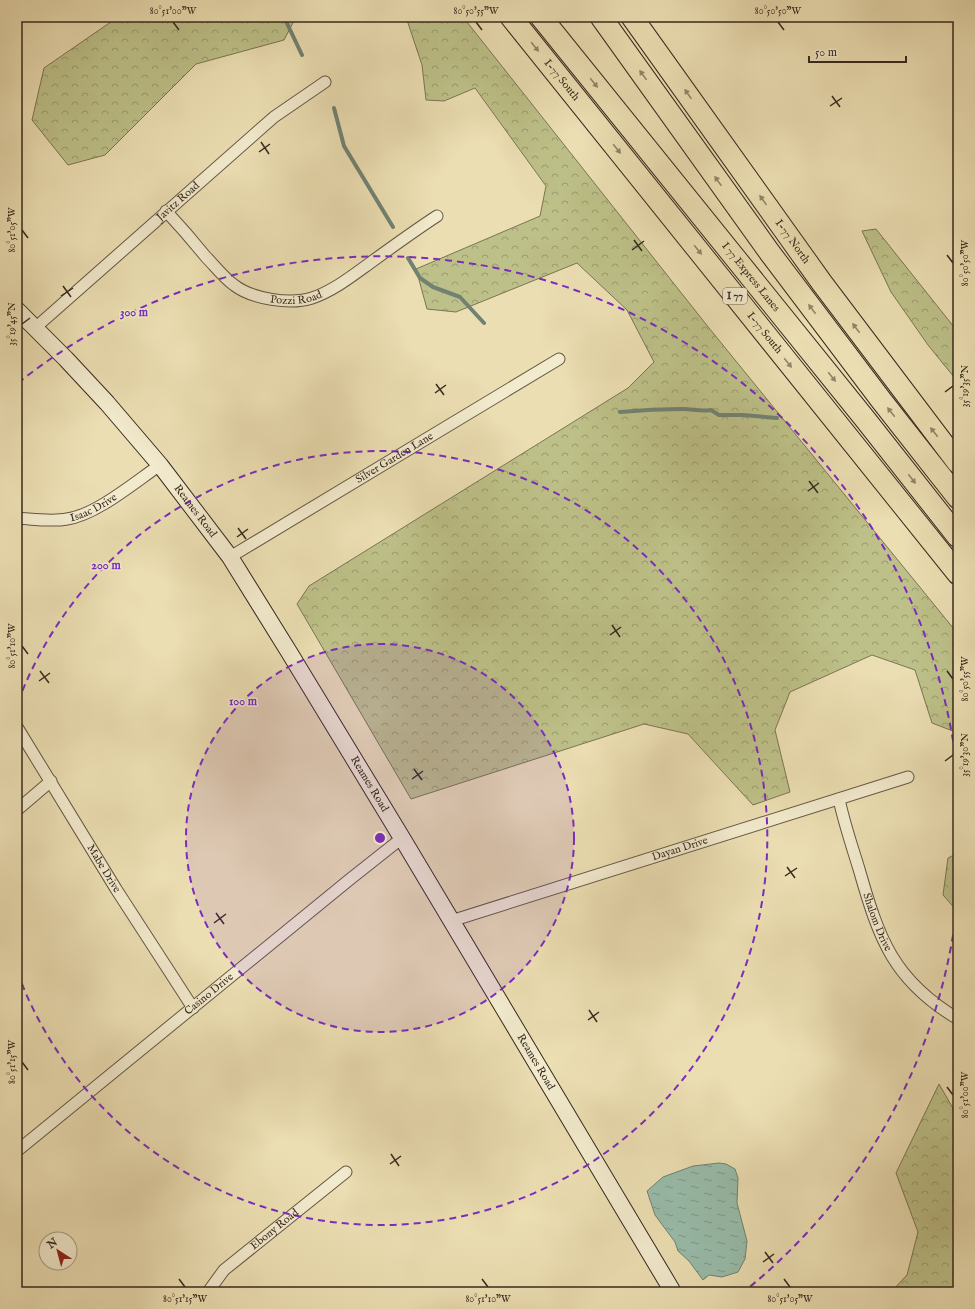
<svg xmlns="http://www.w3.org/2000/svg" width="975" height="1309" font-family="'IM FELL English',serif">
<style>
.forest{fill:url(#forest-crowns);stroke:#7a7554}
.water{fill:url(#water-ripples);stroke:#718272}
.lines{fill:none;stroke-linecap:round;stroke-linejoin:round}
.stream{stroke:#718272;stroke-width:4}
.minor-casing{stroke:#645744;stroke-width:13}
.secondary-casing{stroke:#372a1f;stroke-width:18}
.motorway-casing{stroke:#372a1f;stroke-width:23}
.minor{stroke:#f2eacd;stroke-width:11}
.secondary{stroke:#f2eacd;stroke-width:16}
.motorway{stroke:#ebdeb2;stroke-width:21}
.oneway{fill:#918468}
.ticks{fill:none;stroke:#372a1f;stroke-width:1.5}
.ring{fill:none;stroke:#7b2cbf;stroke-width:2;stroke-dasharray:7 5}
.labels{text-anchor:middle;dominant-baseline:central;stroke-width:3;stroke-linejoin:round;paint-order:stroke}
.shield{fill:#f2eacd;stroke:#6f6453;stroke-width:1}
.shield-label{font-size:10px;font-weight:bold;fill:#372a1f}
.street-label{font-size:11px;fill:#372a1f;stroke:#f2eacd}
.centre{fill:#7b2cbf;stroke:#f2eacd;stroke-width:2}
.ring-label{font-size:12px;text-anchor:middle;font-weight:bold;fill:#7b2cbf;stroke:#f2eacd;stroke-width:3;stroke-linejoin:round;paint-order:stroke}
.neatline{fill:none;stroke:#372a1f;stroke-width:1.5}
.ticks-label{font-size:10px;text-anchor:middle;fill:#372a1f}
</style>
<defs>
<pattern id="forest-crowns" width="20" height="18" patternUnits="userSpaceOnUse"><rect width="20" height="18" fill="#bdc088"/><path d="M2 6a3 3 0 1 1 6 0M12 15a3 3 0 1 1 6 0" fill="none" stroke="#9a9c6f"/></pattern>
<pattern id="water-ripples" width="26" height="14" patternUnits="userSpaceOnUse"><rect width="26" height="14" fill="#98bcaa"/><path d="M2 4q2-2 4 0t4 0M15 11q2-2 4 0t4 0" fill="none" stroke="#7d998a"/></pattern>
</defs>
<rect width="100%" height="100%" fill="#ebdeb2"/>
<filter id="stains"><feTurbulence type="fractalNoise" baseFrequency=".005" numOctaves="4"/><feColorMatrix values="0 0 0 0 .2 0 0 0 0 .09 0 0 0 0 .02 0 0 0 .5 -.17"/></filter>
<radialGradient id="worn" r=".72"><stop offset=".6" stop-color="#630" stop-opacity="0"/><stop offset="1" stop-color="#630" stop-opacity=".3"/></radialGradient>
<path class="forest" d="M 118,17 L 296,17 L 284,40 L 196,64 L 105,155 L 68,165 L 32,120 L 44,68 Z
M 406,17 L 463,17 L 709,328 L 958,634 L 958,733 L 932,723 L 915,670 L 872,655 L 790,692 L 775,730 L 790,792 L 753,805 L 688,734 L 644,724 L 411,799 L 297,604 L 309,586 L 628,388 L 654,362 L 627,310 L 577,263 L 456,312 L 427,309 L 416,269 L 540,216 L 546,186 L 475,88 L 444,101 L 426,100 L 422,65 Z
M 876,229 L 958,332 L 958,382 L 928,345 L 891,292 L 862,231 Z
M 958,853 L 958,912 L 943,895 L 948,858 Z
M 939,1084 L 958,1117 L 958,1284 L 946,1292 L 891,1292 L 907,1275 L 918,1232 L 896,1173 Z"/>
<path class="water" d="M 719,1163 L 726,1164 L 735,1169 L 738,1178 L 737,1203 L 747,1241 L 745,1259 L 738,1272 L 722,1277 L 709,1275 L 703,1280 L 689,1261 L 678,1251 L 675,1242 L 655,1215 L 647,1191 L 663,1177 L 693,1166 Z"/>
<g class="lines">
<path class="stream" d="M 284,17 L 302,55
M 334,108 L 344,146 L 393,227
M 408,258 L 420,278 L 433,287 L 460,297 L 484,323
M 620,412 C 641,410 662,409 683,409 C 692,409 701,412 711,410 L 719,415 L 743,415 L 777,418"/>
<g class="minor-casing">
<g id="minor">
<path id="s1" d="M 166,211 C 180,226 193,241 206,257 C 215,266 223,277 234,285 C 252,299 290,305 312,298 C 333,291 352,276 370,263 C 392,247 414,231 437,216"/>
<path id="s2" d="M 35,328 L 274,117 L 325,82"/>
<path id="s3" d="M 17,518 C 33,519 51,522 67,519 C 96,515 135,482 160,465"/>
<path id="s4" d="M 230,557 L 559,359"/>
<path id="s5" d="M 17,727 L 116,889 L 193,1008"/>
<path id="s6" d="M 839,799 C 844,823 852,846 859,869 C 879,939 893,980 958,1019"/>
<path d="M 17,810 L 51,781"/>
<path id="s7" d="M 451,921 L 908,777"/>
<path id="s8" d="M 17,1151 L 349,880 L 402,838"/>
<path id="s9" d="M 208,1292 L 224,1270 L 346,1172"/>
</g>
</g>
<g class="secondary-casing">
<g id="secondary">
<path id="s10" d="M 17,310 L 66,359 L 107,403 L 160,465 L 230,557 L 289,652 L 402,838 L 673,1292"/>
</g>
</g>
<g class="motorway-casing">
<g id="motorway">
<path id="s11" d="M 511,17 L 958,574"/>
<path id="s12" d="M 541,17 L 865,419 L 958,537"/>
<path d="M 601,17 L 770,253 L 881,400 L 958,498"/>
<path id="s13" d="M 632,17 L 822,283 L 958,463"/>
</g>
</g>
<use href="#minor" class="minor"/>
<use href="#secondary" class="secondary"/>
<use href="#motorway" class="motorway"/>
</g>
<defs><path id="oneway-solid" d="M-6-.8H1V-3.2L6.5 0L1 3.2V.8H-6Z"/></defs>
<g class="oneway">
<use href="#oneway-solid" transform="translate(535 47) rotate(51)"/>
<use href="#oneway-solid" transform="translate(643 75) rotate(-126)"/>
<use href="#oneway-solid" transform="translate(594 83) rotate(51)"/>
<use href="#oneway-solid" transform="translate(688 94) rotate(-125)"/>
<use href="#oneway-solid" transform="translate(617 149) rotate(51)"/>
<use href="#oneway-solid" transform="translate(718 181) rotate(-125)"/>
<use href="#oneway-solid" transform="translate(763 200) rotate(-126)"/>
<use href="#oneway-solid" transform="translate(698 250) rotate(51)"/>
<use href="#oneway-solid" transform="translate(812 309) rotate(-127)"/>
<use href="#oneway-solid" transform="translate(856 328) rotate(-127)"/>
<use href="#oneway-solid" transform="translate(788 363) rotate(51)"/>
<use href="#oneway-solid" transform="translate(832 377) rotate(51)"/>
<use href="#oneway-solid" transform="translate(891 412) rotate(-128)"/>
<use href="#oneway-solid" transform="translate(934 432) rotate(-128)"/>
<use href="#oneway-solid" transform="translate(912 479) rotate(52)"/>
</g>
<path class="ticks" d="M 173,22 L 179,30M 476,22 L 482,30M 778,22 L 784,30M 832,96 L 840,107M 830,106 L 842,98M 261,142 L 269,154M 259,152 L 270,144M 22,230 L 28,238M 634,240 L 642,251M 632,250 L 644,241M 947,255 L 953,263M 63,286 L 71,297M 61,296 L 73,288M 22,324 L 30,318M 436,384 L 444,395M 945,392 L 953,386M 435,393 L 446,385M 809,481 L 818,493M 808,491 L 819,483M 238,528 L 246,539M 237,537 L 248,529M 612,625 L 620,637M 610,635 L 621,627M 22,646 L 28,654M 40,671 L 49,683M 947,671 L 953,679M 39,681 L 50,673M 945,761 L 953,755M 414,769 L 422,780M 412,779 L 423,771M 787,867 L 795,878M 785,876 L 797,868M 216,913 L 224,924M 214,923 L 226,914M 589,1010 L 597,1022M 588,1020 L 599,1012M 22,1062 L 28,1070M 947,1087 L 953,1095M 391,1154 L 399,1166M 390,1164 L 401,1156M 765,1252 L 773,1263M 763,1262 L 774,1254M 179,1279 L 185,1287M 482,1279 L 488,1287M 784,1279 L 790,1287"/>
<circle cx="380" cy="838" r="194" fill="#7b2cbf" fill-opacity=".12"/>
<g class="ring">
<circle cx="380" cy="838" r="194"/>
<path d="M18 702A387 387 0 1 1 18 974"/>
<path d="M958 899A581 581 0 0 1 746 1290M18 383A581 581 0 0 1 958 777"/>
</g>
<g class="labels">
<rect class="shield" x="723" y="288" width="24" height="16" rx="3"/>
<g class="shield-label">
<text x="735" y="296">I 77</text>
</g>
<g class="street-label">
<text stroke="none"><textPath href="#s11" startOffset="81">I-77 South</textPath></text>
<text stroke="none"><textPath href="#s2" startOffset="191">Javitz Road</textPath></text>
<text stroke="none"><textPath href="#s13" startOffset="276">I-77 North</textPath></text>
<text stroke="none"><textPath href="#s12" startOffset="334">I 77 Express Lanes</textPath></text>
<text stroke="none"><textPath href="#s1" startOffset="166">Pozzi Road</textPath></text>
<text stroke="none"><textPath href="#s11" startOffset="405">I-77 South</textPath></text>
<text stroke="none"><textPath href="#s4" startOffset="192">Silver Garden Lane</textPath></text>
<text stroke="none"><textPath href="#s3" startOffset="79">Isaac Drive</textPath></text>
<text stroke="none"><textPath href="#s10" startOffset="269">Reames Road</textPath></text>
<text stroke="none"><textPath href="#s10" startOffset="593">Reames Road</textPath></text>
<text stroke="none"><textPath href="#s7" startOffset="240">Dayan Drive</textPath></text>
<text stroke="none"><textPath href="#s5" startOffset="166">Mabe Drive</textPath></text>
<text stroke="none"><textPath href="#s6" startOffset="129">Shalom Drive</textPath></text>
<text stroke="none"><textPath href="#s8" startOffset="248">Casino Drive</textPath></text>
<text stroke="none"><textPath href="#s10" startOffset="917">Reames Road</textPath></text>
<text stroke="none"><textPath href="#s9" startOffset="92">Ebony Road</textPath></text>
</g>
</g>
<circle cx="380" cy="838" r="6" class="centre"/>
<g class="ring-label">
<text x="134" y="316">300 m</text>
<text x="106" y="569">200 m</text>
<text x="243" y="705">100 m</text>
</g>
<rect width="975" height="1309" fill="none" stroke="#ebdeb2" stroke-width="44"/>
<g transform="translate(58 1251) rotate(324)"><circle r="19" fill="#f2eacd" stroke="#a79d87"/>
<path d="M0-3L7 15L0 10L-7 15Z" fill="#8f2418"/>
<text y="-6" font-size="11" font-weight="bold" text-anchor="middle" fill="#372a1f">N</text>
</g>
<path d="M809 56v6h97v-6" fill="none" stroke="#372a1f" stroke-width="2"/>
<text x="815" y="56" font-size="12" fill="#372a1f" stroke="#f2eacd" stroke-width="3" paint-order="stroke">50 m</text>
<rect x="22" y="22" width="931" height="1265" class="neatline"/>
<g class="ticks-label">
<text x="173" y="14">80°51'00"W</text>
<text x="476" y="14">80°50'55"W</text>
<text x="778" y="14">80°50'50"W</text>
<text transform="translate(11 230) rotate(-90)" y="4">80°51'05"W</text>
<text transform="translate(964 263) rotate(-90)" y="4">80°50'50"W</text>
<text transform="translate(11 324) rotate(-90)" y="4">35°19'45"N</text>
<text transform="translate(964 386) rotate(-90)" y="4">35°19'35"N</text>
<text transform="translate(11 646) rotate(-90)" y="4">80°51'10"W</text>
<text transform="translate(964 679) rotate(-90)" y="4">80°50'55"W</text>
<text transform="translate(964 755) rotate(-90)" y="4">35°19'30"N</text>
<text transform="translate(11 1062) rotate(-90)" y="4">80°51'15"W</text>
<text transform="translate(964 1095) rotate(-90)" y="4">80°51'00"W</text>
<text x="185" y="1302">80°51'15"W</text>
<text x="488" y="1302">80°51'10"W</text>
<text x="790" y="1302">80°51'05"W</text>
</g>
<rect width="100%" height="100%" filter="url(#stains)"/>
<rect width="100%" height="100%" fill="url(#worn)"/>
</svg>
